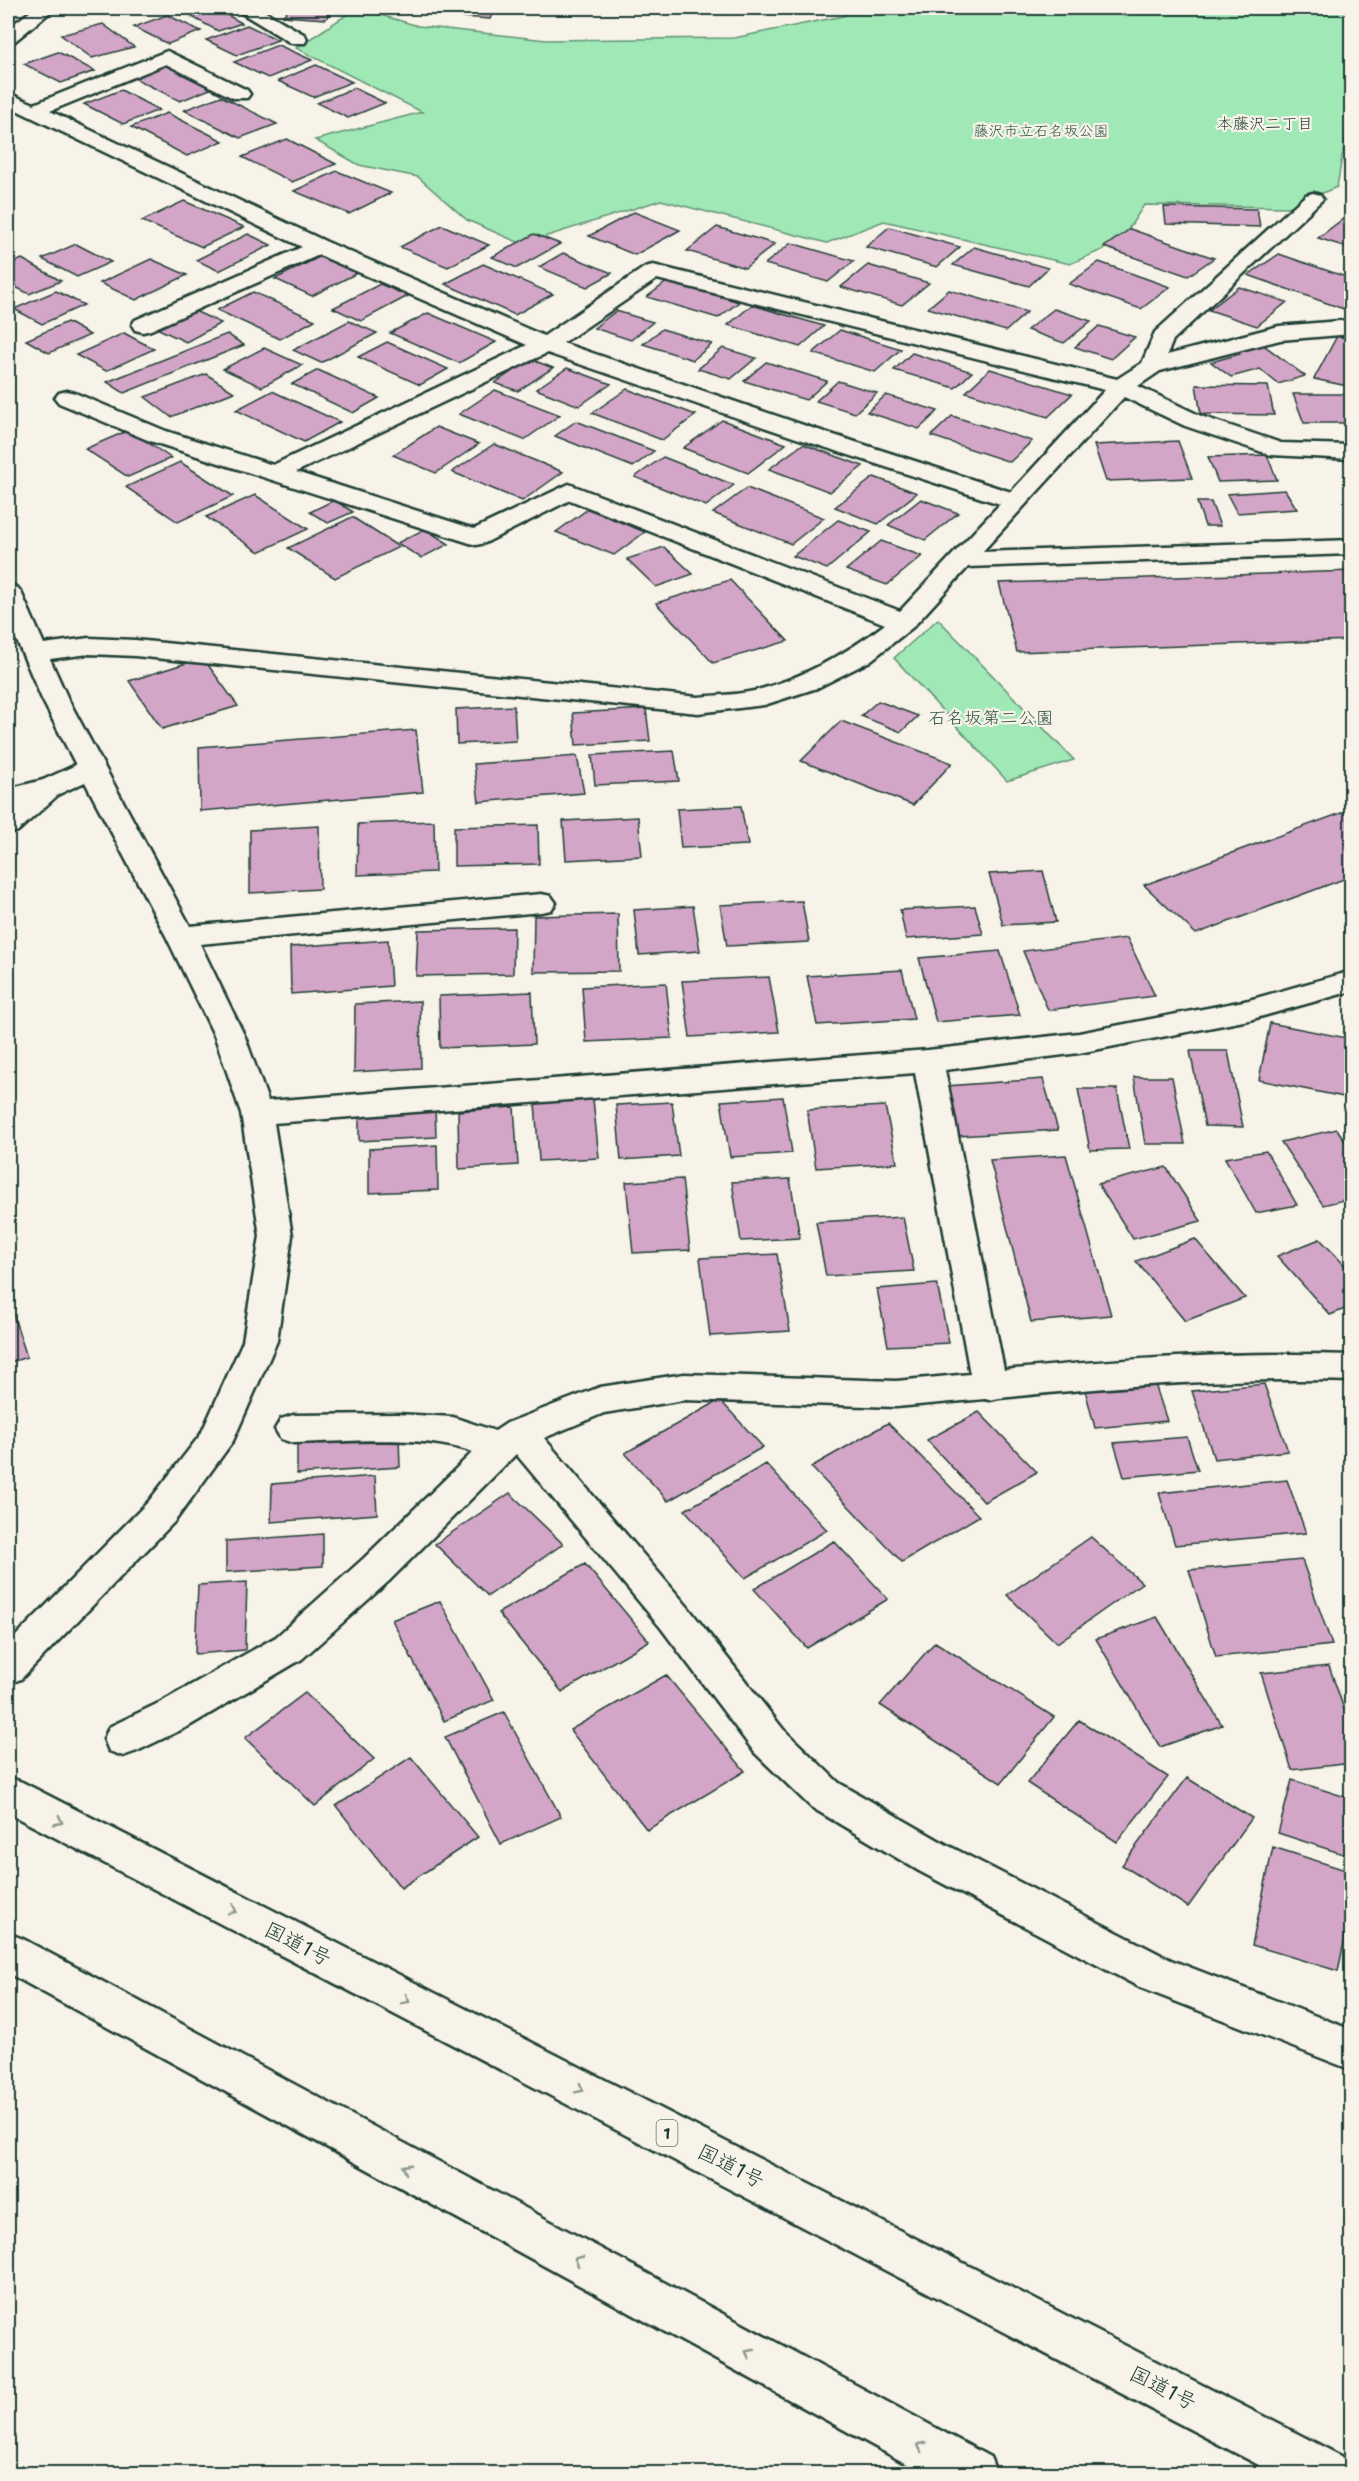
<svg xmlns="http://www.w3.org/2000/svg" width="1359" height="2481" font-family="'Shantell Sans','Klee One',sans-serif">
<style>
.green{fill:#a0e8b6;stroke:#609275;stroke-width:1.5}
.building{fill:#d3a5c7;stroke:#1f3d34;stroke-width:1.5}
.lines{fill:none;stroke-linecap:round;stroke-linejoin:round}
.minor-casing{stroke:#1f3d34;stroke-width:5}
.highway-casing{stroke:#1f3d34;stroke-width:5}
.minor{fill:#f7f3e8;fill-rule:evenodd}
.highway{fill:#f7f3e8;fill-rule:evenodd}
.oneway{stroke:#8b988e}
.labels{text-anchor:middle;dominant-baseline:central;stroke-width:4.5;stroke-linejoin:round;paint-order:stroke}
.far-park-label{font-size:15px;fill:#325748;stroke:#f7f3e8}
.far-neighbourhood-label{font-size:16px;fill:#1f3d34;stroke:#f7f3e8}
.shield{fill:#f7f3e8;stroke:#60746a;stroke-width:1.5}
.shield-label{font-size:16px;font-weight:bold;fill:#1f3d34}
.park-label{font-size:18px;fill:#325748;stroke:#f7f3e8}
.near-street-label{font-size:21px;fill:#1f3d34;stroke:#f7f3e8}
</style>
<rect width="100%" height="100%" fill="#f7f3e8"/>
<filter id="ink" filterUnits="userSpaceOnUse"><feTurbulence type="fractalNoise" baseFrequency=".0167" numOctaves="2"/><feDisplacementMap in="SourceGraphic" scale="12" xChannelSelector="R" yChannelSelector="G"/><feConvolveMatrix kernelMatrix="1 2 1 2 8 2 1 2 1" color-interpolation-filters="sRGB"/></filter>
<g filter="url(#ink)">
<path class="green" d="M 357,8 L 418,26 L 546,40 L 734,38 L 843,16 L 857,8 L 1351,8 L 1351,116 L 1349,116 L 1337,187 L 1289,207 L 1144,205 L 1120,242 L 1070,264 L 884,221 L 827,243 L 661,200 L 522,244 L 467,220 L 418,177 L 359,165 L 315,140 L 422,112 L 296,48 Z
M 938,619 L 1074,760 L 1007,781 L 894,658 Z"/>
<path class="building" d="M 289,8 L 333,8 L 326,19 L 283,16 Z
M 440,8 L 495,8 L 490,19 L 436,15 Z
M 608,8 L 665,8 L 663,11 Z
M 673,8 L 775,8 L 774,11 L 728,8 L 726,14 L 672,10 Z
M 216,9 L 242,23 L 218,31 L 192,17 Z
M 167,15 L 201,31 L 168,44 L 134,27 Z
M 103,24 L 134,47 L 92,58 L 61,35 Z
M 247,25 L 278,40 L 237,55 L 206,40 Z
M 278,45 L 312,60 L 268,78 L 234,62 Z
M 58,52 L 95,71 L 61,83 L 24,64 Z
M 166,65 L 213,88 L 180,101 L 132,77 Z
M 316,65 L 352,82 L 313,97 L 278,81 Z
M 354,88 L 385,103 L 348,118 L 317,103 Z
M 121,90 L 159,110 L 123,124 L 84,104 Z
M 221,96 L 277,124 L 240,138 L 184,110 Z
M 167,113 L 223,141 L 187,156 L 131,127 Z
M 287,139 L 336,164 L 292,182 L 242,157 Z
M 337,171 L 391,193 L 349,214 L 294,191 Z
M 184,201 L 244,227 L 202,247 L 142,221 Z
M 1164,207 L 1257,209 L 1260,227 L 1166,224 Z
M 634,212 L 680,230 L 635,255 L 589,236 Z
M 1352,212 L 1352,249 L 1318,238 Z
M 442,225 L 489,245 L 448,267 L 400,247 Z
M 717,227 L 775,244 L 745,268 L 687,251 Z
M 889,227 L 960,247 L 937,267 L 866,247 Z
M 1130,229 L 1214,258 L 1188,276 L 1104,247 Z
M 248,234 L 271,245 L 219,271 L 196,260 Z
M 534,234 L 560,244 L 517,268 L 492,257 Z
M 791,243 L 854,261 L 828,282 L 765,264 Z
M 76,244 L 111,262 L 77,277 L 42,259 Z
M 974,247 L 1048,268 L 1029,286 L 953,265 Z
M 563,253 L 612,273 L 587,287 L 539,267 Z
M 1279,254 L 1352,279 L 1352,312 L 1248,275 Z
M 321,256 L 359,272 L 312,296 L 275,279 Z
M 22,259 L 61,281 L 29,294 L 8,283 L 8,265 Z
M 151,259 L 187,275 L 136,300 L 100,283 Z
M 1099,262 L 1170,287 L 1141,309 L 1069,284 Z
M 483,264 L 553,294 L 515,315 L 445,284 Z
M 868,265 L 929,283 L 902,305 L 841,287 Z
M 668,281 L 739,302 L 718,318 L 647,297 Z
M 380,284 L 408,296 L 361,321 L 333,308 Z
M 1239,287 L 1287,302 L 1257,326 L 1209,310 Z
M 949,290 L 1027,312 L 1006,331 L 928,308 Z
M 56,291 L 84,305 L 42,324 L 14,309 Z
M 253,292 L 315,320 L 280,339 L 217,310 Z
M 752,305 L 824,326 L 800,347 L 728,325 Z
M 186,307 L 221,323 L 186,342 L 150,325 Z
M 1054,309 L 1091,321 L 1064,343 L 1027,330 Z
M 616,311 L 653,322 L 631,340 L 594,328 Z
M 428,313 L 496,342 L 459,363 L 390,333 Z
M 349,321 L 377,333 L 321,363 L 293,350 Z
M 67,322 L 90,335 L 49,353 L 26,340 Z
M 1099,326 L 1135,337 L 1111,359 L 1075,347 Z
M 662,329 L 712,344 L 693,360 L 643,344 Z
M 840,330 L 901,349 L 875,372 L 813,353 Z
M 124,333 L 154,349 L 106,371 L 76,355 Z
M 227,334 L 244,345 L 124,393 L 107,382 Z
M 1337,336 L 1352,339 L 1352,387 L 1314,379 Z
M 387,342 L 448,369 L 420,385 L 358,357 Z
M 1261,343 L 1305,376 L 1278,384 L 1260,369 L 1231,377 L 1211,362 L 1240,354 L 1234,350 Z
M 264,348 L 302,365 L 262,387 L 223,369 Z
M 723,348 L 756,358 L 731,379 L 698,369 Z
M 912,353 L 972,372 L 955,388 L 894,370 Z
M 530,359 L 553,368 L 518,391 L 495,383 Z
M 766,362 L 827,381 L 806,400 L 744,381 Z
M 567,368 L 611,384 L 579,406 L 536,389 Z
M 990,369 L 1072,394 L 1048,417 L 966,392 Z
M 318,370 L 379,398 L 353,413 L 292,384 Z
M 206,374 L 234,392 L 171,417 L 145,397 Z
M 838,381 L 877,393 L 855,413 L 816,401 Z
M 1196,385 L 1268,386 L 1274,415 L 1201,414 Z
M 627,389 L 696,415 L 662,440 L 592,413 Z
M 495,390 L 560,415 L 524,440 L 459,414 Z
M 272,391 L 340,422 L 304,442 L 236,410 Z
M 1293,394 L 1350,394 L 1352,423 L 1304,423 Z
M 886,395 L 938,411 L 919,429 L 867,412 Z
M 952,416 L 1032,441 L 1010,462 L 931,436 Z
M 722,420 L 786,444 L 748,473 L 683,448 Z
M 576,421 L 654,451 L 633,467 L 555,436 Z
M 436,427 L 479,444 L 436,473 L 393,455 Z
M 129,430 L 171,458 L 128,477 L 85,449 Z
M 1178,441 L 1192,478 L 1106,481 L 1094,445 Z
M 494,444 L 563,472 L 522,501 L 452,472 Z
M 803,444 L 863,466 L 830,492 L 769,469 Z
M 1267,455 L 1277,480 L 1218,482 L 1208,457 Z
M 663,457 L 734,485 L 706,506 L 635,477 Z
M 180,462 L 233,496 L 178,522 L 126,487 Z
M 874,477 L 917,493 L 878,524 L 835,507 Z
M 747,488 L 824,518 L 791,544 L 713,513 Z
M 1285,490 L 1297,509 L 1237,513 L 1227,494 Z
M 255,495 L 308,529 L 259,552 L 206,517 Z
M 921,499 L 958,513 L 925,540 L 888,525 Z
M 334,500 L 353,512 L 328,523 L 310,512 Z
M 1197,502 L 1211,502 L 1220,526 L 1205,526 Z
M 588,509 L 645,532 L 614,555 L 556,532 Z
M 352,517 L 399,547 L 335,578 L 288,548 Z
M 838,520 L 871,532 L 827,569 L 793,556 Z
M 425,529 L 449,544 L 421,558 L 397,543 Z
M 881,541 L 922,556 L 887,585 L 846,570 Z
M 664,547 L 693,574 L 656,587 L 627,559 Z
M 1352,571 L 1352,640 L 1017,652 L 999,583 Z
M 730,580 L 788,641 L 713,663 L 656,603 Z
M 203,658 L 238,706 L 162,729 L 129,681 Z
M 878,701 L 918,716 L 901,732 L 861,716 Z
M 514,706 L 516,741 L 457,744 L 456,709 Z
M 646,709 L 650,741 L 576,745 L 573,713 Z
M 841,721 L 952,763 L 913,805 L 801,761 Z
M 416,730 L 423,792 L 200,811 L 199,747 Z
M 674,751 L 679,781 L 595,785 L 592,755 Z
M 577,756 L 584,793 L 479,802 L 474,764 Z
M 741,806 L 748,845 L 681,848 L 677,809 Z
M 1352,809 L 1352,876 L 1196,934 L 1144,885 Z
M 638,817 L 642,856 L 566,860 L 563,821 Z
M 434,821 L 435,872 L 357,875 L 358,824 Z
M 538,825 L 539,864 L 454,866 L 454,827 Z
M 319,826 L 320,889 L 250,893 L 250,830 Z
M 1043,871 L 1056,922 L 1003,925 L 989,874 Z
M 802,901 L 809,942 L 727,946 L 720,905 Z
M 693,906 L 700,951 L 639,955 L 634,910 Z
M 975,906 L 983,934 L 906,939 L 900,910 Z
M 618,914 L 619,971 L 533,972 L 534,916 Z
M 514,928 L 513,974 L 416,976 L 418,930 Z
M 1127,938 L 1155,996 L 1048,1010 L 1023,951 Z
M 388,940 L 391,986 L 291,994 L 290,947 Z
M 1000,951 L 1020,1015 L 936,1022 L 919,958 Z
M 902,970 L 914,1019 L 817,1025 L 807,976 Z
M 769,977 L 779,1032 L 690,1037 L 682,981 Z
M 666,983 L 672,1038 L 586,1042 L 582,987 Z
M 532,992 L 534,1044 L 440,1048 L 439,996 Z
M 420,1001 L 421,1068 L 354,1072 L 355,1004 Z
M 1270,1023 L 1352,1039 L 1352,1084 L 1349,1098 L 1259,1080 Z
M 1190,1051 L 1228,1051 L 1243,1127 L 1205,1126 Z
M 1134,1077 L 1172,1077 L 1185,1144 L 1145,1144 Z
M 1043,1079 L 1058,1130 L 958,1136 L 946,1086 Z
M 1078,1089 L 1117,1089 L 1129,1149 L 1090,1150 Z
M 783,1097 L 792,1153 L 730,1157 L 721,1101 Z
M 593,1099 L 599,1158 L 539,1161 L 535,1102 Z
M 672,1102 L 679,1156 L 621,1160 L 616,1105 Z
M 435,1105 L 436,1137 L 359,1141 L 359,1110 Z
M 885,1106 L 897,1163 L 816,1168 L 807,1110 Z
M 514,1107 L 518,1165 L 459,1169 L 458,1111 Z
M 1337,1129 L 1352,1151 L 1352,1198 L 1323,1205 L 1281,1142 Z
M 437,1145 L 438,1190 L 369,1193 L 369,1149 Z
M 1266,1151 L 1297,1205 L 1256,1213 L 1225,1158 Z
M 1066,1155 L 1111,1315 L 1031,1322 L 990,1160 Z
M 1166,1167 L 1201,1221 L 1133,1239 L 1098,1184 Z
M 682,1179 L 690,1250 L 633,1253 L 626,1182 Z
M 790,1179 L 800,1238 L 741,1241 L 732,1182 Z
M 903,1217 L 914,1271 L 826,1276 L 816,1222 Z
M 1195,1239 L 1245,1298 L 1185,1321 L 1136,1261 Z
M 1320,1239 L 1352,1273 L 1352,1306 L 1330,1315 L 1277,1256 Z
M 777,1254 L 790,1331 L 710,1336 L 700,1258 Z
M 937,1284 L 949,1343 L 888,1346 L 877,1289 Z
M 11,1308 L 27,1357 L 8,1363 L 8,1310 Z
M 1155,1384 L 1167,1421 L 1095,1428 L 1085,1390 Z
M 1264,1384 L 1288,1451 L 1214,1459 L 1192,1391 Z
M 720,1400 L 763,1447 L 668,1501 L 625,1453 Z
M 979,1412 L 1037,1472 L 984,1502 L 927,1440 Z
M 888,1423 L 979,1516 L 902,1562 L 811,1467 Z
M 399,1437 L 400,1467 L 297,1474 L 297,1444 Z
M 1187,1437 L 1198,1470 L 1124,1477 L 1114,1443 Z
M 766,1464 L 827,1530 L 745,1578 L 685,1510 Z
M 375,1476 L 377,1514 L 271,1522 L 272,1484 Z
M 1287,1480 L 1306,1533 L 1175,1545 L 1159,1493 Z
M 510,1493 L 563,1544 L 488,1596 L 435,1544 Z
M 323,1534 L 323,1566 L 226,1572 L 226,1541 Z
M 1091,1537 L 1142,1583 L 1057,1643 L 1007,1595 Z
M 834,1541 L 888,1599 L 807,1648 L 754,1589 Z
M 1302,1560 L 1332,1645 L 1216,1657 L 1189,1570 Z
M 585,1564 L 649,1641 L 562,1692 L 498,1613 Z
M 247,1582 L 245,1650 L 195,1654 L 198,1585 Z
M 440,1601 L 494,1700 L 444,1721 L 392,1620 Z
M 1157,1617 L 1222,1725 L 1160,1747 L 1096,1639 Z
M 935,1642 L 1054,1717 L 1001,1783 L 880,1705 Z
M 1329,1666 L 1352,1732 L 1352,1763 L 1292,1770 L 1261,1673 Z
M 666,1675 L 745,1771 L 647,1830 L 570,1730 Z
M 305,1693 L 374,1759 L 315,1806 L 245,1738 Z
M 504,1712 L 561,1817 L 501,1844 L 445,1737 Z
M 1079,1720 L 1168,1777 L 1117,1842 L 1027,1783 Z
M 411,1757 L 478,1837 L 401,1888 L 336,1806 Z
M 1187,1778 L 1252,1818 L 1188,1907 L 1122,1865 Z
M 1292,1780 L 1352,1799 L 1352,1857 L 1278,1833 Z
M 1273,1847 L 1352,1872 L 1352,1904 L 1338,1971 L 1252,1945 Z"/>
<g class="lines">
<g class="minor-casing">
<path id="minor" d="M 35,8 L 55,8 L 15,41 L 8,43 L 8,28 Z
M 238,8 L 259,8 L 305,35 L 307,39 L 305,43 L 291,43 L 240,12 Z
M 167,51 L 247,90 L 250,94 L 247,98 L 233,98 L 166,64 L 50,111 L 327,242 L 544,336 L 645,267 L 653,265 L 1117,379 L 1142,363 L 1155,332 L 1306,195 L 1313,193 L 1320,195 L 1323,199 L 1173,340 L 1167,355 L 1279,326 L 1352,320 L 1352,334 L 1280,340 L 1160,371 L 1138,386 L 1201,416 L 1281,443 L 1352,445 L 1352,459 L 1271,455 L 1185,426 L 1124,397 L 982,552 L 1352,540 L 1352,554 L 968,567 L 913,627 L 870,661 L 817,688 L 764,705 L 698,713 L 135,656 L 89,654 L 50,659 L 68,699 L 190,926 L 541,894 L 551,896 L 556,903 L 551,910 L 541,912 L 200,944 L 245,1037 L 268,1101 L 928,1050 L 1079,1033 L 1249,1000 L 1352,971 L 1352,991 L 1249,1020 L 1079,1053 L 945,1070 L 1004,1370 C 1120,1359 1235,1351 1352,1355 L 1352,1381 C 1233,1377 1116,1386 999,1398 L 990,1400 L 985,1399 L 896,1407 L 684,1400 L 604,1413 L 544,1438 L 687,1606 L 783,1729 L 839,1783 L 947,1845 L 1171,1960 L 1352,2030 L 1352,2070 L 1141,1988 L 919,1871 L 811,1807 L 755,1753 L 661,1628 L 516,1454 L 389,1581 L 302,1659 L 189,1726 L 137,1751 L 123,1756 L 109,1751 L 104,1739 L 109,1727 L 161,1702 L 276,1637 L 363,1559 L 473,1452 C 420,1434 349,1442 293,1443 L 281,1439 L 275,1429 L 281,1419 L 293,1415 L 396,1414 L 453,1417 L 495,1431 L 507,1423 L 600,1387 L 684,1374 L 896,1381 L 970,1374 L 915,1073 L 274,1123 L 292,1236 L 277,1341 L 233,1441 L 175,1521 L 21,1679 L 8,1684 L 8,1644 L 149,1501 L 201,1434 L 243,1341 L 260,1236 L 241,1113 L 215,1037 L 166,936 L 85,782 L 59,794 L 18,831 L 8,834 L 8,811 L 15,804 L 8,805 L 8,789 L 43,780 L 76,765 L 42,699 L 8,620 L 8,584 L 17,587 L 21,592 L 44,644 L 89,638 L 135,640 L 698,697 C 716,695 736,695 754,691 C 803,678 846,654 885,624 L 570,500 L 485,543 L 476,545 L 150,441 L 59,403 L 55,398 L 59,393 L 67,391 L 75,393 L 166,431 L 273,465 L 527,345 L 319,255 L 151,330 L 143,332 L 135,330 L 132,325 L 135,320 L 302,247 L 8,106 L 8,93 L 34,104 ZM 657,279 L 1105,390 L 1011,492 L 812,428 L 563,343 ZM 547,353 L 796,438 L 1000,504 L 900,611 L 569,484 L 474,529 L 296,472 Z"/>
</g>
<g class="highway-casing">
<path id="highway" d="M 8,1777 L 22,1782 L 1343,2457 L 1350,2474 L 1276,2474 L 8,1813 Z
M 8,1933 L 23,1939 L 990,2457 L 997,2474 L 925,2474 L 8,1973 Z"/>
</g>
<use href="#minor" class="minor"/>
<use href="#highway" class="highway"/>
</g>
<defs><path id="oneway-chevron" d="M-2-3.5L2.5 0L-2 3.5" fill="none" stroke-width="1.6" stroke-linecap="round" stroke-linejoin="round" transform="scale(1.5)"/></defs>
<g class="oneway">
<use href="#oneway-chevron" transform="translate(59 1821) rotate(27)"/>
<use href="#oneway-chevron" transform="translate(233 1910) rotate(27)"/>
<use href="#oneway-chevron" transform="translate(406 2000) rotate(27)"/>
<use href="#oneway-chevron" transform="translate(580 2089) rotate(27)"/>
<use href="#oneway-chevron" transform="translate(406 2168) rotate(-152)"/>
<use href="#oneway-chevron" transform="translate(578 2260) rotate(-152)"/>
<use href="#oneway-chevron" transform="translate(749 2353) rotate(-152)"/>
<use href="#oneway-chevron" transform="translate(921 2446) rotate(-152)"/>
</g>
</g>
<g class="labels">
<g class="far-park-label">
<text x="1041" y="131">藤沢市立石名坂公園</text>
</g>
<g class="far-neighbourhood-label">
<text x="1265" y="123">本藤沢二丁目</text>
</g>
<rect class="shield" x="656.5" y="2120" width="21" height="26" rx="4.5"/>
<g class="shield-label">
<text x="667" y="2133">1</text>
</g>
<g class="park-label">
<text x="991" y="718">石名坂第二公園</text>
</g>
<g class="near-street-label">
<text transform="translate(298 1944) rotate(27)">国道1号</text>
<text transform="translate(731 2166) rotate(27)">国道1号</text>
<text transform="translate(1163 2388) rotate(27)">国道1号</text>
</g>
</g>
<rect width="1359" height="2481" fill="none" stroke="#f7f3e8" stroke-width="30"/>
<rect x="15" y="15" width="1329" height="2451" fill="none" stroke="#1f3d34" stroke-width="2" filter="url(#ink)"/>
</svg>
